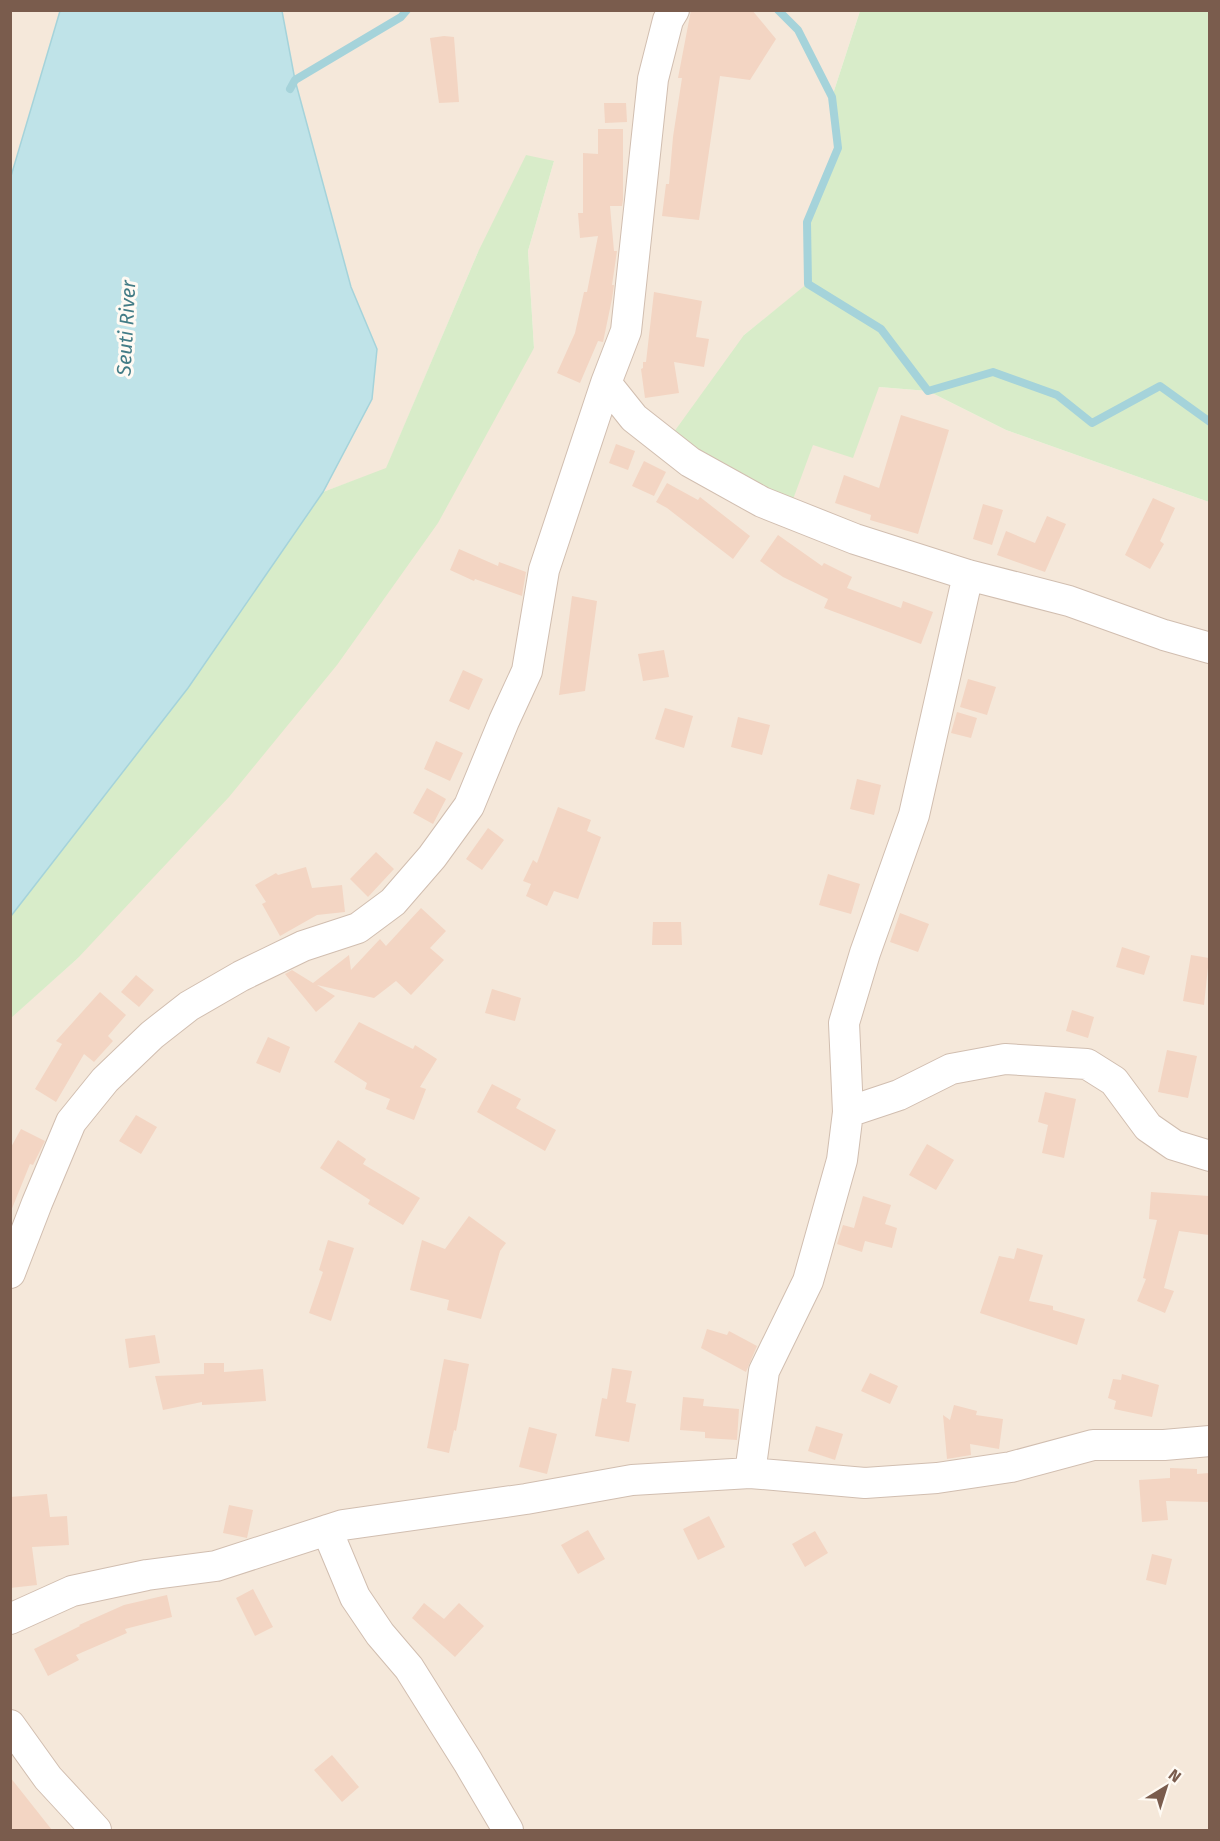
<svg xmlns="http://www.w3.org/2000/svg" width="1220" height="1841" font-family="'Fira Sans',sans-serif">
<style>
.residential{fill:#f5e8da}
.green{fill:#d8ecc9}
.water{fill:#bfe3e8;stroke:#a5d3da;stroke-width:1.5}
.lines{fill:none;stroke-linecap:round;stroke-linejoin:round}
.stream{stroke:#a5d3da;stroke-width:8}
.building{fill:#f3d5c3}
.minor-casing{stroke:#d1beb0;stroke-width:32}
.minor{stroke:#fff;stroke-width:30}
.labels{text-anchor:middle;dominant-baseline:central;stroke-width:6;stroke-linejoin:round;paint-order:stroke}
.water-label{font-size:20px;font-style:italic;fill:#437c86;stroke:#fffaf3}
</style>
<rect width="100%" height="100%" fill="#fdf6ec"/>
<path class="residential" d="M 11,11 L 60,11 L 11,176 Z
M 282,11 L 860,11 L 832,97 L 838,148 L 807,222 L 808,284 L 744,335 L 813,444 L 879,387 L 928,391 L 1006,430 L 1209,502 L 1209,1830 L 11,1830 L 10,1018 L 77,959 L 534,348 L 528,251 L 554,161 L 478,252 L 386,469 L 323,492 L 372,399 L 377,349 L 351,287 L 295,80 Z"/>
<path class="green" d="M 860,11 L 1209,11 L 1209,502 L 1006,430 L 928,391 L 879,387 L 853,458 L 813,445 L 788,513 L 666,443 L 744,335 L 808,283 L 807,222 L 838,148 L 832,97 Z
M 526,155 L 554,161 L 528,251 L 534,348 L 438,523 L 337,665 L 229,797 L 77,959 L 11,1018 L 10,916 L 188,688 L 323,492 L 386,468 L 478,252 Z"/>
<path class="water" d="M 60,11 L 282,11 L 295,80 L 351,287 L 377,349 L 372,399 L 323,492 L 188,688 L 11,916 L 11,176 Z"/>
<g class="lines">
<path class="stream" d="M 778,10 L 798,30 L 832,97 L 838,148 L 807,222 L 808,284 L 881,329 L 928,391 L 993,372 L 1057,395 L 1092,423 L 1160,386 L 1210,422
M 290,89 L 295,80 L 401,17 L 407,10"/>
</g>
<path class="building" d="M 691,10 L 752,10 L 776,39 L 750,80 L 720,76 L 699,220 L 662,216 L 666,184 L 669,184 L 673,137 L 682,78 L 678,78 Z
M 444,36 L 454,37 L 459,102 L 439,103 L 430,38 Z
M 604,103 L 626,103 L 627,122 L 605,123 Z
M 598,129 L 623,129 L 623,200 L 622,206 L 610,206 L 614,251 L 617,251 L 612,285 L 614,285 L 612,299 L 603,342 L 598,341 L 580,383 L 557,373 L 575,333 L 584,292 L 587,292 L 598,236 L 580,238 L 578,213 L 583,213 L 583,153 L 598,154 Z
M 654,292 L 702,301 L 696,337 L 709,339 L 704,367 L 674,362 L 679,393 L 645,398 L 641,369 L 643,368 L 643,362 L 646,362 Z
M 901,415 L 949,430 L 918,534 L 870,520 L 871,515 L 835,503 L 844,475 L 879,488 Z
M 616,444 L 635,451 L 628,470 L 609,463 Z
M 644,461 L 666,472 L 654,496 L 632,486 Z
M 667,483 L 698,500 L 700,497 L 750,536 L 733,559 L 667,508 L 656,502 Z
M 1153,498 L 1175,508 L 1160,541 L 1164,544 L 1150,569 L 1125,555 Z
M 983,504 L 1003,510 L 992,545 L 973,539 Z
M 1047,516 L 1066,524 L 1045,572 L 997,555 L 1006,531 L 1035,543 Z
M 778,535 L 822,566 L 824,563 L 852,577 L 847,588 L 901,608 L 903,601 L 933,612 L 921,644 L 824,608 L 828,599 L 783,577 L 760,561 Z
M 459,549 L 498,566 L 499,562 L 526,572 L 522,596 L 475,579 L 474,581 L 450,570 Z
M 572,596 L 597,601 L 585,691 L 559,695 Z
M 664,650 L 669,677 L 643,681 L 638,654 Z
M 463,670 L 483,679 L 469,710 L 449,701 Z
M 968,679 L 996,687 L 987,715 L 960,707 Z
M 665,708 L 693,716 L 684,748 L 655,739 Z
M 957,712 L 977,718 L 971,738 L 951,733 Z
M 738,717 L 770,725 L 762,755 L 731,747 Z
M 436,741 L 463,753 L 450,781 L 424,769 Z
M 857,779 L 881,785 L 874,815 L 850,809 Z
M 427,788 L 446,799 L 433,824 L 413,813 Z
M 558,807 L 591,820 L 587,831 L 601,837 L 578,899 L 554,891 L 547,906 L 526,896 L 531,884 L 523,881 L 533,860 L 537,863 Z
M 488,828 L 504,840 L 482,870 L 466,859 Z
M 376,852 L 394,869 L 368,897 L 350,879 Z
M 306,867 L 312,888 L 342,885 L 345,912 L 317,915 L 280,936 L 262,904 L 266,902 L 255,885 L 276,873 L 278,875 Z
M 828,874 L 860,884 L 851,914 L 819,905 Z
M 421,908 L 446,931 L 430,948 L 444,960 L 411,995 L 396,981 L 374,998 L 317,985 L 335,996 L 316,1012 L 285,974 L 292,970 L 313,983 L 349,955 L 351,970 L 380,939 L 386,946 Z
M 900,913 L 929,924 L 918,952 L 890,942 Z
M 653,922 L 681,922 L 682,945 L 652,945 Z
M 1122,947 L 1150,956 L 1144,975 L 1116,967 Z
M 1191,955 L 1209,958 L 1204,1005 L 1183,1001 Z
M 136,975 L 154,990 L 139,1007 L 121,992 Z
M 492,989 L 521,998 L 515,1021 L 485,1013 Z
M 100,992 L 126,1015 L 108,1036 L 113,1041 L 94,1062 L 84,1054 L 56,1102 L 35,1089 L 62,1044 L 56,1041 Z
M 1072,1010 L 1094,1017 L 1088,1038 L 1066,1031 Z
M 359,1022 L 413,1049 L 415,1045 L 437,1059 L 420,1087 L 426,1089 L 414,1120 L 386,1109 L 390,1099 L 365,1089 L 367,1083 L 334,1062 Z
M 268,1037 L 290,1047 L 280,1073 L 256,1063 Z
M 1167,1050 L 1197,1056 L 1188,1098 L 1158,1092 Z
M 492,1084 L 521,1099 L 516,1108 L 556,1130 L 545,1151 L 477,1112 Z
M 1045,1092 L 1076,1099 L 1064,1158 L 1042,1153 L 1048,1125 L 1038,1122 Z
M 136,1115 L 157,1127 L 141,1154 L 119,1141 Z
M 21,1129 L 45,1141 L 33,1165 L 30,1164 L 11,1211 L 10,1149 Z
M 338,1140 L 366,1159 L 363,1164 L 420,1198 L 403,1225 L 368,1204 L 370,1200 L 320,1168 Z
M 927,1144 L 954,1160 L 936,1190 L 909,1175 Z
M 1151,1192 L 1209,1196 L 1209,1235 L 1179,1231 L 1164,1288 L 1174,1291 L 1165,1313 L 1137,1301 L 1146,1279 L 1143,1278 L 1157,1220 L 1149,1219 Z
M 863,1196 L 891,1205 L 885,1224 L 897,1228 L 892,1248 L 865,1241 L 862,1252 L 837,1244 L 843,1225 L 854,1228 Z
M 469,1216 L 506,1243 L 500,1251 L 481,1319 L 447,1310 L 449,1300 L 410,1290 L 422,1240 L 445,1249 Z
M 328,1240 L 354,1248 L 331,1321 L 309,1313 L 323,1272 L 319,1270 Z
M 1017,1248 L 1043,1255 L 1029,1301 L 1053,1306 L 1053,1310 L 1085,1319 L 1077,1345 L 980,1313 L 999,1256 L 1014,1259 Z
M 707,1329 L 727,1335 L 729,1331 L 757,1346 L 746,1372 L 701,1348 Z
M 155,1335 L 160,1363 L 129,1368 L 125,1339 Z
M 444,1359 L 469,1364 L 456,1431 L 454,1430 L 449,1453 L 427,1448 Z
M 204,1363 L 224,1363 L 224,1372 L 263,1369 L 266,1401 L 202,1405 L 202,1402 L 163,1410 L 155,1376 L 204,1374 Z
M 612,1368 L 632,1371 L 626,1402 L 636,1404 L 629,1442 L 595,1436 L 602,1398 L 607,1399 Z
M 870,1373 L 898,1386 L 890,1404 L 861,1391 Z
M 1122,1374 L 1159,1385 L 1152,1417 L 1114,1409 L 1116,1401 L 1108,1398 L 1113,1379 L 1121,1380 Z
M 683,1397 L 704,1399 L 703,1406 L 739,1409 L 737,1440 L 705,1438 L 705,1432 L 680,1430 Z
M 954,1405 L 977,1411 L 976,1415 L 1003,1419 L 999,1449 L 970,1444 L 971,1455 L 947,1459 L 943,1415 L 950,1420 Z
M 816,1426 L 843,1434 L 835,1460 L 808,1451 Z
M 529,1427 L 557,1434 L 547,1474 L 519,1467 Z
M 1170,1468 L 1197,1469 L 1197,1474 L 1209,1473 L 1209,1502 L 1166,1501 L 1168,1520 L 1142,1522 L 1139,1480 L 1170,1478 Z
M 47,1494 L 50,1517 L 67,1516 L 69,1545 L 32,1547 L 37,1585 L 10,1588 L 10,1497 Z
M 229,1505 L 253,1510 L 247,1538 L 223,1533 Z
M 709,1516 L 725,1547 L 698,1560 L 683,1529 Z
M 588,1530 L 605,1559 L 578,1574 L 561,1545 Z
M 815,1531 L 828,1553 L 805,1567 L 792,1544 Z
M 1152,1554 L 1172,1559 L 1166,1585 L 1146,1580 Z
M 253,1589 L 273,1627 L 255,1636 L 236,1598 Z
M 167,1595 L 172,1617 L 125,1629 L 127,1633 L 76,1655 L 79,1660 L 48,1676 L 34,1649 L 80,1626 L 79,1625 L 124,1605 Z
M 424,1603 L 444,1619 L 459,1603 L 484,1626 L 455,1657 L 412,1618 Z
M 332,1755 L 359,1787 L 342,1802 L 314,1770 Z
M 10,1777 L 52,1830 L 10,1830 Z"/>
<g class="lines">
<g class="minor-casing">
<path id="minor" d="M 674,10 L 668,20 L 653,79 L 626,331 L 606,383 L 634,418 L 690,462 L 762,502 L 855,539 L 968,575 L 1069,601 L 1164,635 L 1210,648
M 848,1112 L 899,1095 L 951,1069 L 1005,1059 L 1087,1064 L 1114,1081 L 1148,1127 L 1174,1145 L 1210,1156
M 10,1273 L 37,1203 L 71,1122 L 105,1080 L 152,1035 L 189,1006 L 241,976 L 303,946 L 358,928 L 393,902 L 432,857 L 469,806 L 504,721 L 527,671 L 544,570 L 606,383
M 750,1473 L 764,1371 L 808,1281 L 842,1160 L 848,1112 L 844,1023 L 865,953 L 914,815 L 968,575
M 327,1530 L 355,1597 L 380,1634 L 409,1668 L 468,1762 L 508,1830
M 10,1619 L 72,1591 L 147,1575 L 216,1566 L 343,1525 L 526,1499 L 632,1480 L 750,1473 L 865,1483 L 937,1478 L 1011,1467 L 1093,1445 L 1164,1445 L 1210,1441
M 10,1725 L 48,1778 L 96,1830"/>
</g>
<use href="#minor" class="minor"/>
</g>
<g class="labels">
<g class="water-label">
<text transform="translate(126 328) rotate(-87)">Seuti River</text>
</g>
</g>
<rect width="1220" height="1841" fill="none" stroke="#7a5c4d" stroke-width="24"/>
<g transform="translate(1166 1787) rotate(38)" stroke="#fffaf3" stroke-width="4.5" paint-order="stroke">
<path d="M0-4.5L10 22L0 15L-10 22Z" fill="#7a5c4d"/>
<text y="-9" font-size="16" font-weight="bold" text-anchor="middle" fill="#7a5c4d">N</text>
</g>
</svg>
